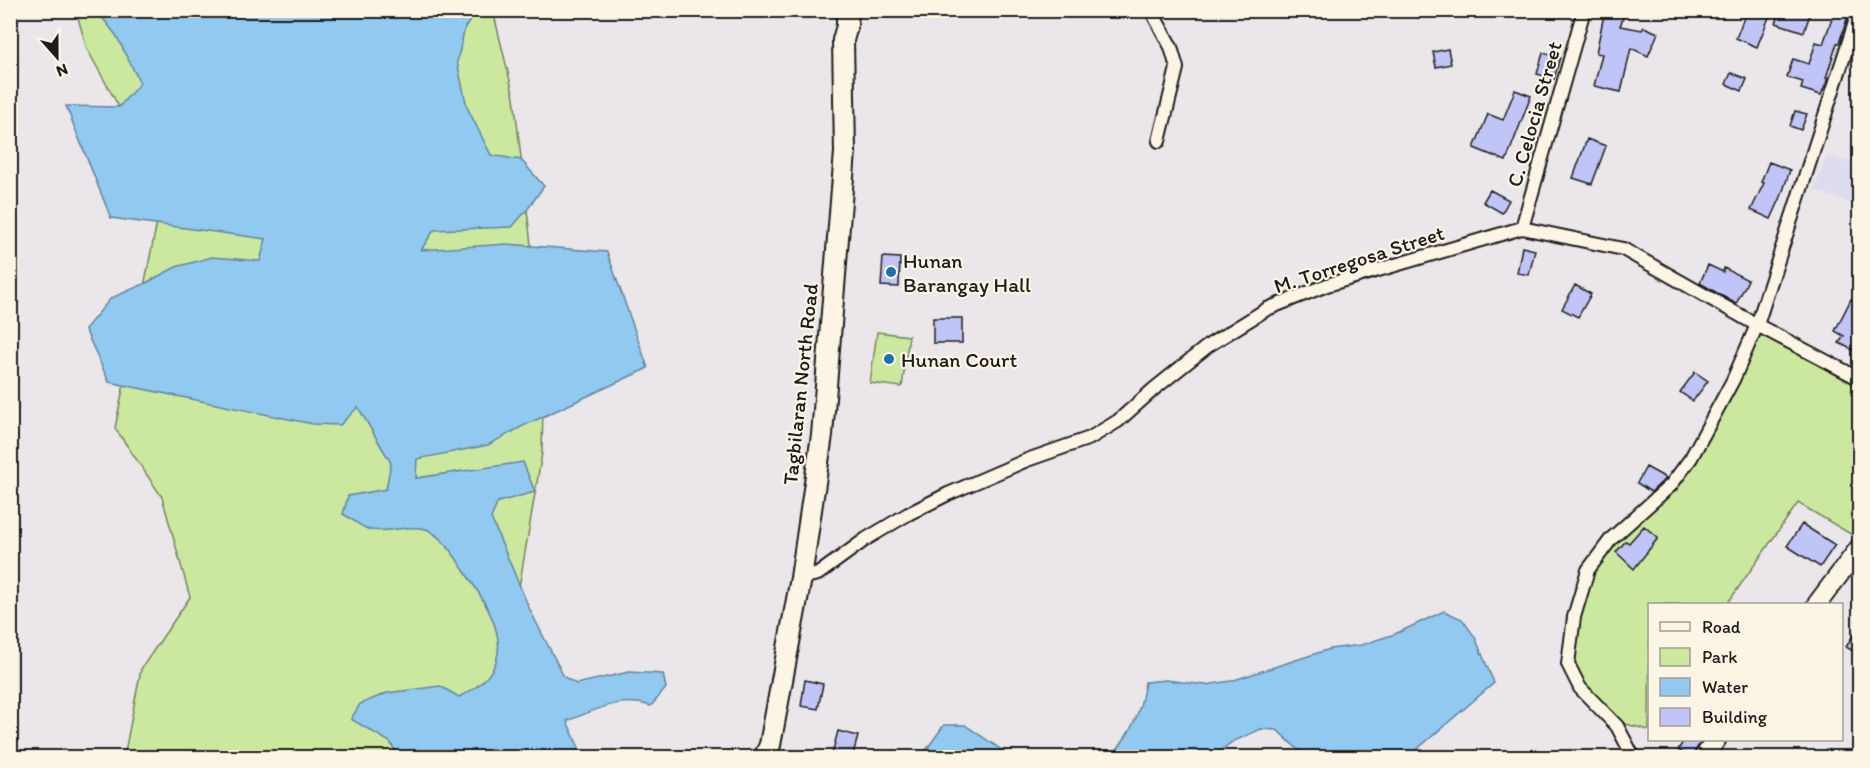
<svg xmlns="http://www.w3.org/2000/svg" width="1870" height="768" font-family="Itim,sans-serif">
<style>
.built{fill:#dddcee}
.green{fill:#cce89f;stroke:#74825e;stroke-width:1.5}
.water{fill:#91c9f0;stroke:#62849b;stroke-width:1.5}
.building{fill:#c0c4f6;stroke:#1c1c1c;stroke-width:1.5}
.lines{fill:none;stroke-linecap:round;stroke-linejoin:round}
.street-casing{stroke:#1c1c1c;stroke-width:16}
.secondary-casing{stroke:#1c1c1c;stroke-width:22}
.primary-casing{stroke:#1c1c1c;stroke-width:24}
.street{stroke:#fcf5e5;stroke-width:12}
.secondary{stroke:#fcf5e5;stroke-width:18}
.primary{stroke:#fcf5e5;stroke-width:20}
.poi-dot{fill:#1f6fb2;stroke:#fcf5e5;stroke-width:2}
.labels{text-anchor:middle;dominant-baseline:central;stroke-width:4.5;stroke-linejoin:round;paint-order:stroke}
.street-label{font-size:21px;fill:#1c1c1c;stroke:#fcf5e5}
.poi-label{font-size:21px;fill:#1c1c1c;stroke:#fcf5e5;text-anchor:start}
</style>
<rect width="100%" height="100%" fill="#eae6ea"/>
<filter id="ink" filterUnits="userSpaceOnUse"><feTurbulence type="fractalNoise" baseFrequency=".0167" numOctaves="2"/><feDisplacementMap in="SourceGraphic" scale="12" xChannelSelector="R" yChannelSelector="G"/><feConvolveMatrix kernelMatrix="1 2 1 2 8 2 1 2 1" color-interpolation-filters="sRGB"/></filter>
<g filter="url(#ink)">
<path class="built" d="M 1827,156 L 1856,164 L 1855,175 L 1859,178 L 1859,206 L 1814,190 Z"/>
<path class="green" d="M 76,11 L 493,11 L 514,97 L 544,358 L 542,453 L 517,599 L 516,684 L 420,757 L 124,757 L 141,669 L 190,597 L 162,497 L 115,428 L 164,188 L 87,49 Z
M 877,332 L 909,336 L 902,387 L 870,383 Z
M 1760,334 L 1859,387 L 1859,539 L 1798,503 L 1727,604 L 1650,604 L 1649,730 L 1622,723 L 1585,684 L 1574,663 L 1581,617 L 1593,572 L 1614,544 L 1666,497 L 1686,475 L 1704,447 Z"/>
<path class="water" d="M 97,11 L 478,11 L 465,27 L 457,62 L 467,107 L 491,155 L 521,160 L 544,186 L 527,210 L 512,227 L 434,230 L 421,250 L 507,244 L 607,252 L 648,368 L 523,426 L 488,445 L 417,459 L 416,478 L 523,462 L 535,492 L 498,502 L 491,518 L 530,610 L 564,677 L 576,684 L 629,672 L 663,674 L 666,688 L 651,706 C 620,696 596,710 567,721 L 583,757 L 399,757 L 390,742 L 351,719 L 360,704 L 387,693 L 440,686 L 459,697 C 524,666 496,617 465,572 C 455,557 446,541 430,531 C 417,523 387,533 371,530 C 362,528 351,518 343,514 L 348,496 L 386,489 L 391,463 L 358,407 L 340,425 L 313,424 L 109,382 L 85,329 L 111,298 L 144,284 L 176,267 L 212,257 L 260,261 L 266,239 L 111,218 L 66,106 L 119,107 L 140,83 L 116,35 Z
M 1444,611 L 1462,619 L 1475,637 L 1494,683 L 1408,757 L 1306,757 L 1277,730 L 1261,729 L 1232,742 L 1212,757 L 1111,757 C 1132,731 1140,715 1145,682 L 1166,680 L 1206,685 L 1231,681 L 1330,649 L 1361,645 L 1395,634 Z
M 944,725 L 965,725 L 1012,757 L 921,757 Z"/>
<path class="building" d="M 1605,10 L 1626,10 L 1620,26 L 1642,30 L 1644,27 L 1658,33 L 1648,56 L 1631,48 L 1621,92 L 1594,86 L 1602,54 L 1596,53 Z
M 1747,10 L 1759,10 L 1770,15 L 1757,47 L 1736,38 Z
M 1781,10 L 1800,10 L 1810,14 L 1804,32 L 1776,23 Z
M 1835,10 L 1850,10 L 1839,43 L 1837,43 L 1826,78 L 1828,78 L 1821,95 L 1801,89 L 1803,82 L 1787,77 L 1793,59 L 1809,64 L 1816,42 L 1823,44 Z
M 1448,49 L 1451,64 L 1436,67 L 1433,52 Z
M 1543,53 L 1560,57 L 1554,79 L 1537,74 Z
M 1731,73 L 1747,79 L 1742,91 L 1726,84 Z
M 1515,90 L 1531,96 L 1506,161 L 1474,148 L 1488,114 L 1503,120 Z
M 1795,111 L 1807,114 L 1801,130 L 1790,126 Z
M 1587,139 L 1606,146 L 1592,184 L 1573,178 Z
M 1769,162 L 1790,170 L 1781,197 L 1771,219 L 1751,210 L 1764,183 L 1761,182 Z
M 1490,190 L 1509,200 L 1502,213 L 1483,202 Z
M 1522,247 L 1535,250 L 1529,275 L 1517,273 Z
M 883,257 L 900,258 L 899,287 L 881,286 Z
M 1708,265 L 1723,272 L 1724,268 L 1748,280 L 1736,304 L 1700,283 Z
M 1575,285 L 1591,294 L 1578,317 L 1562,309 Z
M 1851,299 L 1860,304 L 1860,338 L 1853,350 L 1839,343 L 1844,336 L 1835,331 Z
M 933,318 L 962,318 L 962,343 L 933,343 Z
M 1695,372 L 1708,381 L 1693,401 L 1680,392 Z
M 1646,467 L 1666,478 L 1651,492 L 1637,483 Z
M 1802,524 L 1835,545 L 1820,567 L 1787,546 Z
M 1644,526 L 1658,538 L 1634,569 L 1616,552 L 1626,541 L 1629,543 Z
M 1860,624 L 1860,655 L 1846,647 Z
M 805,680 L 823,684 L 818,709 L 801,706 Z
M 838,731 L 858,736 L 852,758 L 831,758 Z
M 1684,740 L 1702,740 L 1691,758 L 1678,750 Z"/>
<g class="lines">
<g class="street-casing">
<path id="street" d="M 1151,10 L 1171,47 L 1177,68 L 1159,141
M 1522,228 L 1584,10
M 801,578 L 818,574 L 866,539 L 908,514 L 948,494 L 1027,460 L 1090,438 L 1118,421 L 1154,389 L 1209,345 L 1267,309 L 1327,285 L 1522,228 L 1623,249 L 1757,325 L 1860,379
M 1634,758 L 1617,726 L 1580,688 L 1568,664 L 1574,617 L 1588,570 L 1611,539 L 1671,485 L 1691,458 L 1733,380 L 1757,325 L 1859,10"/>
</g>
<g class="secondary-casing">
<path id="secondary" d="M 1817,604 L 1860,547
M 1703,758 L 1716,740"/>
</g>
<g class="primary-casing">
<path id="primary" d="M 764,758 L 770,745 L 801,578 L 822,435 L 845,152 L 843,40 L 847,26 L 847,10"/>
</g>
<use href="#street" class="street"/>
<use href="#secondary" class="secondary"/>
<use href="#primary" class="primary"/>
</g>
</g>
<g class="poi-dot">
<circle cx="891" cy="272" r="6"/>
<circle cx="889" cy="359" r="6"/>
</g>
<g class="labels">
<g class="street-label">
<text transform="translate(1534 114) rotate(-74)">C. Celocia Street</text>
<text transform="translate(1359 259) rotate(-18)">M. Torregosa Street</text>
<text transform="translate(800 384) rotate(-84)">Tagbilaran North Road</text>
</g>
<g class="poi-label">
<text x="903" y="260">Hunan<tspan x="903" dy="24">Barangay Hall</tspan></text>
<text x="901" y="359">Hunan Court</text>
</g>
</g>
<rect width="1870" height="768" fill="none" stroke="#fcf5e5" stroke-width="36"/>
<rect x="18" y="18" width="1834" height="732" fill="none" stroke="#1c1c1c" stroke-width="2" filter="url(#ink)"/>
<rect x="1648" y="603" width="195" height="138" fill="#fcf5e5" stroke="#a29e95" stroke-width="1.5"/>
<rect x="1660" y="622" width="30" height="9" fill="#fcf5e5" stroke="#a29e95" stroke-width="1.5"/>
<text x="1702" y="633" font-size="18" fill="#1c1c1c">Road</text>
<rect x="1660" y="648" width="30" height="18" fill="#cce89f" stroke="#a29e95" stroke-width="1.5"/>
<text x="1702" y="663" font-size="18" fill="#1c1c1c">Park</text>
<rect x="1660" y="678" width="30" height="18" fill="#91c9f0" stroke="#a29e95" stroke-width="1.5"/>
<text x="1702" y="693" font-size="18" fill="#1c1c1c">Water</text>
<rect x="1660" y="708" width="30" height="18" fill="#c0c4f6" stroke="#a29e95" stroke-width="1.5"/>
<text x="1702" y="723" font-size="18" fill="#1c1c1c">Building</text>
<g transform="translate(57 57) rotate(159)" stroke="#fcf5e5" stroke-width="4.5" paint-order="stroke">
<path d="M0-4.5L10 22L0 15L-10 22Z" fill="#1c1c1c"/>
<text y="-9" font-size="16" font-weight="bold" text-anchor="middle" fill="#1c1c1c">N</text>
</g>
</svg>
